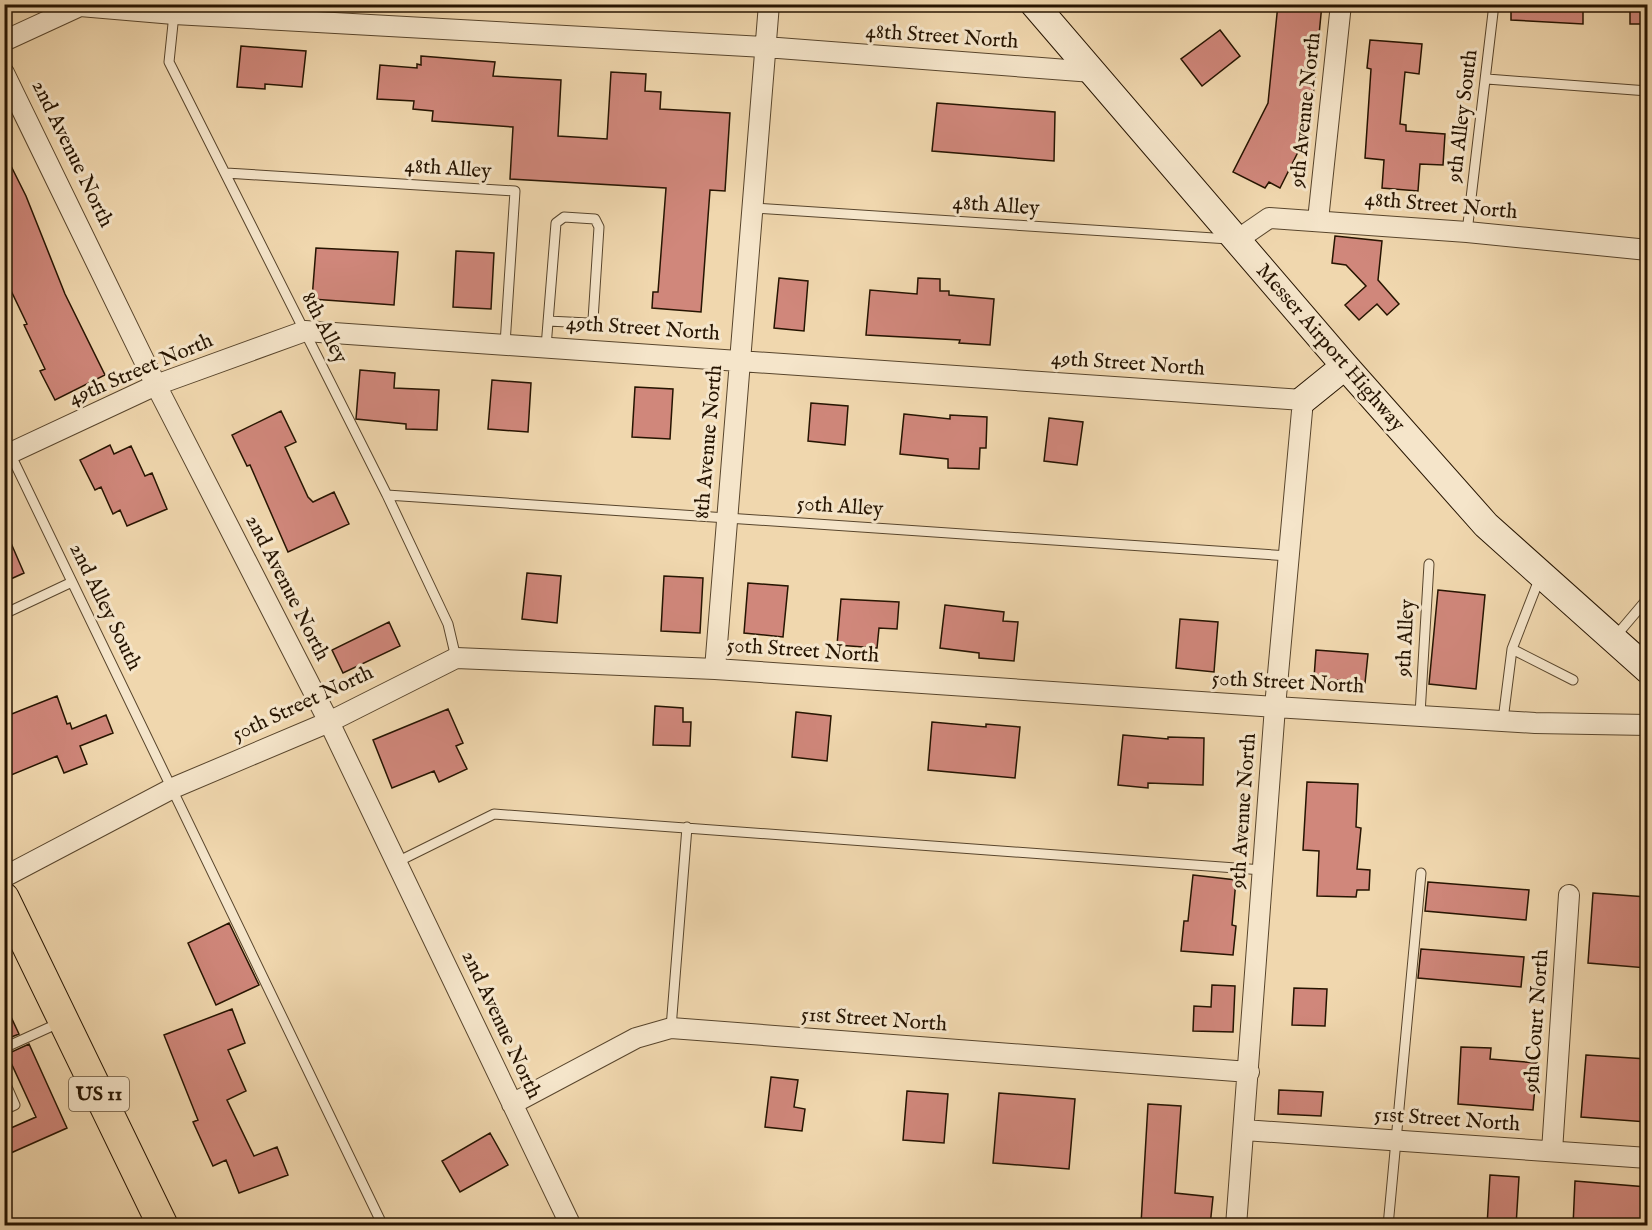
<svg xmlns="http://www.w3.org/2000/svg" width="1652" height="1230" font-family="'IM FELL English',serif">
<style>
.building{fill:#d0877b;stroke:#261401;stroke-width:1.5}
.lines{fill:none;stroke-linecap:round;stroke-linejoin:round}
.service-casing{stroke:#58452c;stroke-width:11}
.minor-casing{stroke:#58452c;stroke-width:22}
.secondary-casing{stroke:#261401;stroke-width:29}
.primary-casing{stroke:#261401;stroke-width:32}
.service{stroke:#f5e5ca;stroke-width:9}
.minor{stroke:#f5e5ca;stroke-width:20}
.secondary{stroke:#f5e5ca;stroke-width:27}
.primary{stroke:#f0d7ae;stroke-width:30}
.labels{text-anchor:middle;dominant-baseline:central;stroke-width:6;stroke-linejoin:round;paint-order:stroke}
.shield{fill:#f5e5ca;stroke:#64533d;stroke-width:1.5}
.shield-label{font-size:20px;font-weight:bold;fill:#261401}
.street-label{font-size:21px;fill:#261401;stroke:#f5e5ca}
</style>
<rect width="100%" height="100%" fill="#f0d7ae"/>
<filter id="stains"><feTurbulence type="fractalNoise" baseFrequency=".00333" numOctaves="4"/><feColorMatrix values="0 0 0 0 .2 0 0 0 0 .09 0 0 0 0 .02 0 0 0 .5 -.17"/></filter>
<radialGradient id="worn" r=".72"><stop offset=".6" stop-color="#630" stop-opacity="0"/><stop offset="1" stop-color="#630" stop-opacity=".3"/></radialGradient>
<path class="building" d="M 1278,4 L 1322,4 L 1310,128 L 1280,188 L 1269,182 L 1265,188 L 1233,172 L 1268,103 Z
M 1511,4 L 1583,4 L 1583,24 L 1511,20 Z
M 1630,5 L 1647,5 L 1647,24 L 1630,24 Z
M 1220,30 L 1240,56 L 1202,86 L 1181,59 Z
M 1370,40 L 1422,44 L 1419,74 L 1405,72 L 1400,124 L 1406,125 L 1406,131 L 1445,134 L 1443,165 L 1420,164 L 1418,191 L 1382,188 L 1384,160 L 1365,158 L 1371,69 L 1367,68 Z
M 241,46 L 306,51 L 302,87 L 265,84 L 265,89 L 237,87 Z
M 421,56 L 495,62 L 493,76 L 561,80 L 558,136 L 607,139 L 611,72 L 646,74 L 645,91 L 661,92 L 660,109 L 730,113 L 725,191 L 710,190 L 701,312 L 652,308 L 653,292 L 658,292 L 666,188 L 510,179 L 513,127 L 432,121 L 433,111 L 413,109 L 414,101 L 377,99 L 380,65 L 417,68 L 417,64 L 421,65 Z
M 937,103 L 1055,112 L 1054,161 L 932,151 Z
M 4,152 L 26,196 L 65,294 L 105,375 L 55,400 L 40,371 L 45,369 L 24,325 L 27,324 L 4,276 Z
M 1335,236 L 1382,241 L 1378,280 L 1399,304 L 1387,315 L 1377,304 L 1359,320 L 1345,305 L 1366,286 L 1346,265 L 1332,263 Z
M 316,248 L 398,252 L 394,305 L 312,299 Z
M 456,251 L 494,253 L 491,309 L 453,307 Z
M 779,278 L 808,281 L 804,331 L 774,328 Z
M 918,278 L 940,279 L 940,291 L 949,291 L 949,295 L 994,299 L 990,345 L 959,343 L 960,340 L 866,335 L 870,290 L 917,294 Z
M 360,370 L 395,373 L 394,388 L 439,390 L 437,430 L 406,429 L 406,424 L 356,419 Z
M 492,380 L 531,383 L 528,432 L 488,429 Z
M 635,387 L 673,389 L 670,439 L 632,437 Z
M 811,403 L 848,406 L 845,445 L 808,441 Z
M 281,411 L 296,442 L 285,447 L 308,497 L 313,502 L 334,492 L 349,524 L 288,552 L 250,465 L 247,466 L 232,435 Z
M 904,414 L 950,419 L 950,415 L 987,417 L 986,448 L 980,448 L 979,469 L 948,468 L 948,459 L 900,454 Z
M 1049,418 L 1083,422 L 1077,465 L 1044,461 Z
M 110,445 L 114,454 L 131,446 L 145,476 L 152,473 L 167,509 L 127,526 L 120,510 L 113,514 L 101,487 L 95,490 L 80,460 Z
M 4,527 L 24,573 L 4,582 Z
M 527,573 L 561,576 L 557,623 L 522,619 Z
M 664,576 L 703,578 L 700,633 L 661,631 Z
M 748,583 L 788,586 L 783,637 L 744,633 Z
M 1438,590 L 1485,595 L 1476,689 L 1429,684 Z
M 841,599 L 899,602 L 897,629 L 879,628 L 877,648 L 837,645 Z
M 945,605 L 1004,612 L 1003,621 L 1018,622 L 1014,661 L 979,658 L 979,653 L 940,648 Z
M 1180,619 L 1218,622 L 1214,672 L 1176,668 Z
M 389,622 L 400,646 L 343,673 L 332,650 Z
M 1316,650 L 1368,654 L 1365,683 L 1314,678 Z
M 57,696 L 67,724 L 70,723 L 72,729 L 106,715 L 113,733 L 80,746 L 87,764 L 64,773 L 57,756 L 4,778 L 4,717 Z
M 655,706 L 683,708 L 683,722 L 691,722 L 690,746 L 653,745 Z
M 448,709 L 463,743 L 456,746 L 467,769 L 439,782 L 434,771 L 392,788 L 373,740 Z
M 796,712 L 831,716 L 827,761 L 792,757 Z
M 932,722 L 986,727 L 986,724 L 1020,727 L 1015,778 L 928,770 Z
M 1123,735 L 1168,739 L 1168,737 L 1204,738 L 1203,785 L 1148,783 L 1148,788 L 1118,785 Z
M 1307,782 L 1358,784 L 1356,827 L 1361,828 L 1357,869 L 1370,870 L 1369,890 L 1357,890 L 1356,897 L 1317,896 L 1319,851 L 1303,850 Z
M 1193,875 L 1236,880 L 1232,925 L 1236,926 L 1233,955 L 1181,951 L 1184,921 L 1188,921 Z
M 1428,882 L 1529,890 L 1526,920 L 1425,911 Z
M 1593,893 L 1647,897 L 1647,968 L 1588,963 Z
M 229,923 L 259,985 L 216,1005 L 188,943 Z
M 1421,949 L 1524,957 L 1521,987 L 1418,978 Z
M 1212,985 L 1235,986 L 1233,1032 L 1193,1031 L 1194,1006 L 1211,1007 Z
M 1294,988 L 1327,989 L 1325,1026 L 1292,1025 Z
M 4,1002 L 19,1034 L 4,1040 Z
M 232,1009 L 245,1043 L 228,1050 L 246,1091 L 227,1100 L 254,1156 L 277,1147 L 288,1175 L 239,1193 L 226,1160 L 213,1166 L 193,1122 L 198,1120 L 164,1035 Z
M 29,1044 L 67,1128 L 4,1156 L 4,1131 L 36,1117 L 7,1054 Z
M 1461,1047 L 1491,1048 L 1490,1059 L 1537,1063 L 1533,1110 L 1458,1104 Z
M 1586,1055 L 1647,1059 L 1647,1122 L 1581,1117 Z
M 771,1077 L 798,1080 L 794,1107 L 805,1109 L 802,1131 L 765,1127 Z
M 1279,1090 L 1323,1092 L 1321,1116 L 1278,1114 Z
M 907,1091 L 948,1094 L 944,1143 L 903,1140 Z
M 999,1093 L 1075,1099 L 1069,1169 L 993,1163 Z
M 1148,1104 L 1181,1106 L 1175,1193 L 1213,1197 L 1210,1226 L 1141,1224 Z
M 490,1133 L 508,1165 L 460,1192 L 442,1161 Z
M 1490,1175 L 1519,1177 L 1516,1226 L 1487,1226 Z
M 1575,1181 L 1647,1187 L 1647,1226 L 1573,1226 Z"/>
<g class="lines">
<g class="service-casing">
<path id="service" d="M 174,14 L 169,62 L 387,495 L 448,624 L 456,658
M 1487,79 L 1648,91
M 226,173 L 515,191 L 505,344
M 753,208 L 1229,239
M 1467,232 L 1494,4
M 546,347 L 556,223 L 564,217 L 595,219 L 599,227 L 593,320 L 588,323 L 548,321
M 4,441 L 383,1226
M 387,495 L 1289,556
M 4,614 L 72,582
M 1615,637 L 1648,598
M 1512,649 L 1573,680
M 1420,714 L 1429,564
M 1503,720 L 1512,649 L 1540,577
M 397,862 L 494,814 L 1263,870
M 671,1028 L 687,827
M 4,1048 L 59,1023
M 4,1080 L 15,1105 L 4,1110
M 1388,1226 L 1421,873"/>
</g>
<g class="minor-casing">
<path id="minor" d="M 4,41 L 80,6 L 174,14 L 765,47 L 1093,72
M 4,73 L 156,385 L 329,722 L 571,1226
M 1318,220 L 1341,4
M 1237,240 L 1269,218 L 1467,232 L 1648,250
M 4,456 L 156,385 L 305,331 L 1303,400 L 1275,707 L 1236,1226
M 715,669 L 769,4
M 4,877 L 173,788 L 329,722 L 456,658 L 715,669 L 1275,707 L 1535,723 L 1648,725
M 512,1104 L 636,1038 L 671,1028 L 1249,1072
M 1244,1130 L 1648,1158
M 1552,1151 L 1569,895"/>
</g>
<g class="secondary-casing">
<path id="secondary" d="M 1034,4 L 1345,366 L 1486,525 L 1648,670
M 1303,400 L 1345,366"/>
</g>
<g class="primary-casing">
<path id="primary" d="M 4,898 L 163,1226"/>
</g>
<use href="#service" class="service"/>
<use href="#minor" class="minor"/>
<use href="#secondary" class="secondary"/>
<use href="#primary" class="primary"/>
</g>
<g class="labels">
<rect class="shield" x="69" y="1077" width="60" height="34" rx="4.5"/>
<g class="shield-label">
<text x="99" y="1094">US 11</text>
</g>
<g class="street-label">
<text transform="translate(942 37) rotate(4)">48th Street North</text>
<text transform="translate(1306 110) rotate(-84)">9th Avenue North</text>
<text transform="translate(1463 116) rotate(-83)">9th Alley South</text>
<text transform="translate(72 154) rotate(64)">2nd Avenue North</text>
<text transform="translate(448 169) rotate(4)">48th Alley</text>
<text transform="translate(996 206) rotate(4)">48th Alley</text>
<text transform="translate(1441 206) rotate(5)">48th Street North</text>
<text transform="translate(324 328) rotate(63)">8th Alley</text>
<text transform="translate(643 329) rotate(4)">49th Street North</text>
<text transform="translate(1330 348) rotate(49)">Messer Airport Highway</text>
<text transform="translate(1128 364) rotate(4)">49th Street North</text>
<text transform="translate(141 370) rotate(-23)">49th Street North</text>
<text transform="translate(709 442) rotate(-85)">8th Avenue North</text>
<text transform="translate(840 507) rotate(4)">50th Alley</text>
<text transform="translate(287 588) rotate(63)">2nd Avenue North</text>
<text transform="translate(105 607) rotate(64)">2nd Alley South</text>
<text transform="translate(1406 638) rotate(-87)">9th Alley</text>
<text transform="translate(803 651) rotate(4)">50th Street North</text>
<text transform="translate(1288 683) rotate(3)">50th Street North</text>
<text transform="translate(303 704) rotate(-25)">50th Street North</text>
<text transform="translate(1244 811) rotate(-86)">9th Avenue North</text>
<text transform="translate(874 1020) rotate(4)">51st Street North</text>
<text transform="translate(1537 1021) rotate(-86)">9th Court North</text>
<text transform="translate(501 1025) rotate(65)">2nd Avenue North</text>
<text transform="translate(1447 1120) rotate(4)">51st Street North</text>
</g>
</g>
<rect width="1652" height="1230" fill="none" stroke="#f0d7ae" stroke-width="24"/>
<rect x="6" y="6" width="1640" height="1218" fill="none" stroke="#261401" stroke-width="3"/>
<rect x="12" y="12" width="1628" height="1206" fill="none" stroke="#261401" stroke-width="1.5"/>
<rect width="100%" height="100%" filter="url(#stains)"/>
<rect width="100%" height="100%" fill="url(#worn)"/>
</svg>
